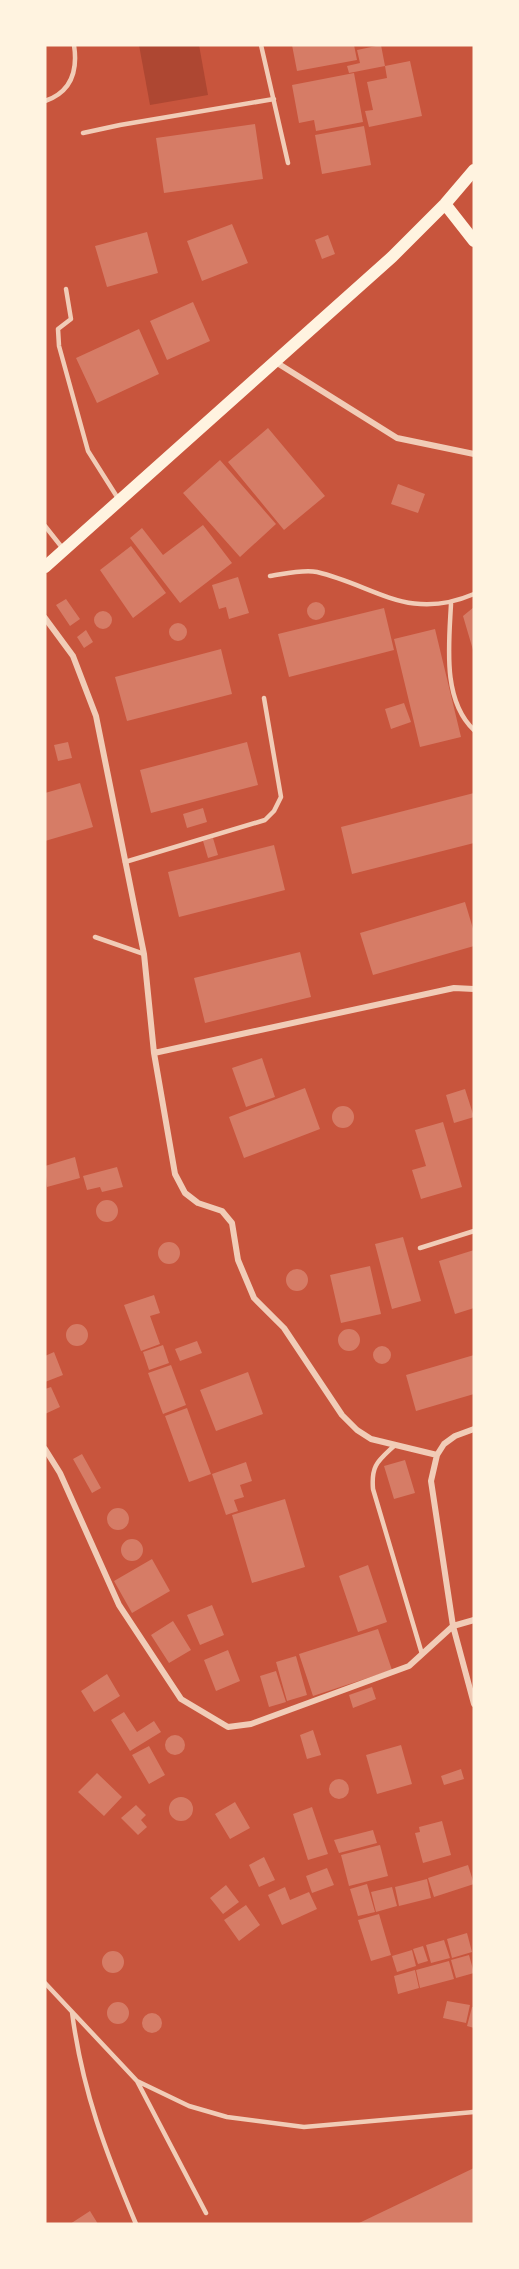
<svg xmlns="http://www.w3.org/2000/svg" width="519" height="2269" font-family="'Alegreya Sans',sans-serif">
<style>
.green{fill:#ae4732}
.building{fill:#d67c66}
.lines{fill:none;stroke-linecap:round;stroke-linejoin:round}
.service{stroke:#f1ccb7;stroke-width:4.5}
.minor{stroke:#f1ccb7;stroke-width:6}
.secondary{stroke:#fff3e0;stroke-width:12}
</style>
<rect width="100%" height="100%" fill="#c8553d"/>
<path class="green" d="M 139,45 L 199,45 L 208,95 L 150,105 Z"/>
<path class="building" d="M 292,45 L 354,45 L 357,60 L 297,71 Z
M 381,45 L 385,66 L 349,73 L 347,66 L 360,63 L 357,50 Z
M 410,61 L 422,116 L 369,127 L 365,111 L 373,110 L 367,82 L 387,78 L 385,66 Z
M 354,73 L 363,122 L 316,131 L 314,120 L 299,123 L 292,85 Z
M 255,124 L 263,179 L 164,193 L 156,138 Z
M 364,126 L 371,165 L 322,174 L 315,135 Z
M 232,224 L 248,263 L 202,281 L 187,241 Z
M 147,232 L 158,273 L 107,287 L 95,246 Z
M 328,235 L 335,254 L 322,259 L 315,240 Z
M 193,302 L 210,341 L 167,360 L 150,321 Z
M 139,329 L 159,374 L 97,403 L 76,358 Z
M 268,428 L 325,496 L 284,530 L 228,462 Z
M 220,460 L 276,524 L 240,557 L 183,493 Z
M 398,484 L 425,494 L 418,513 L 391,504 Z
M 203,525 L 232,563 L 180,603 L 130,538 L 142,528 L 163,555 Z
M 131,546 L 166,593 L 133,618 L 100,570 Z
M 238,577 L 249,613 L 229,619 L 226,607 L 219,609 L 212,585 Z
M 66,599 L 80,619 L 70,626 L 56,605 Z
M307 611a9 9 0 1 1 18 0a9 9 0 1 1-18 0Z
M 474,607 L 474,650 L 473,650 L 463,616 Z
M 384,608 L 394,650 L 289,677 L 278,634 Z
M94 620a9 9 0 1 1 18 0a9 9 0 1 1-18 0Z
M169 632a9 9 0 1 1 18 0a9 9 0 1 1-18 0Z
M 435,629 L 461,737 L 420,747 L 394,639 Z
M 86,630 L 93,642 L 84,648 L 77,637 Z
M 221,649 L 232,694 L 127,721 L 115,677 Z
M 404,703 L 411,722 L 391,729 L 385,709 Z
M 68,742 L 72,758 L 58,761 L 54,745 Z
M 247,742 L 258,785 L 151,813 L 140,770 Z
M 80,783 L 93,827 L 45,841 L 45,793 Z
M 474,793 L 474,843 L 352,874 L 341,827 Z
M 203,808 L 207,822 L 187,828 L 183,814 Z
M 213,838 L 218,855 L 208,858 L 203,841 Z
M 274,845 L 285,890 L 179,917 L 168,872 Z
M 465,902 L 474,932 L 474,946 L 373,975 L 360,933 Z
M 300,952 L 311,997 L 205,1023 L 194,978 Z
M 262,1058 L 275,1097 L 246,1107 L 232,1068 Z
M 305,1088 L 320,1129 L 244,1158 L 229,1117 Z
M 465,1089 L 474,1117 L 454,1123 L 446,1095 Z
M332 1117a11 11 0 1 1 22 0a11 11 0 1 1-22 0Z
M 443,1122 L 462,1187 L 421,1199 L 412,1170 L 426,1166 L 415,1130 Z
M 75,1157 L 80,1178 L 47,1187 L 45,1166 Z
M 117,1167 L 123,1187 L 102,1192 L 100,1187 L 87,1190 L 83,1176 Z
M96 1211a11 11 0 1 1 22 0a11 11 0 1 1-22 0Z
M 403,1237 L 421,1301 L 392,1309 L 375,1244 Z
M158 1253a11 11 0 1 1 22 0a11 11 0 1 1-22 0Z
M 474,1250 L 474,1308 L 455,1314 L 439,1261 Z
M 370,1266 L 381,1314 L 341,1323 L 330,1275 Z
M286 1280a11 11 0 1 1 22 0a11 11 0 1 1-22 0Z
M 154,1295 L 160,1313 L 150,1316 L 160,1344 L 141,1351 L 124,1305 Z
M66 1335a11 11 0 1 1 22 0a11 11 0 1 1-22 0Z
M338 1340a11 11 0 1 1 22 0a11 11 0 1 1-22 0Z
M 197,1341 L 202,1353 L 180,1361 L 175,1349 Z
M 163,1345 L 169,1363 L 149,1370 L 143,1352 Z
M373 1355a9 9 0 1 1 18 0a9 9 0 1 1-18 0Z
M 54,1352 L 63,1375 L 45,1382 L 45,1356 Z
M 474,1355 L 474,1394 L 416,1411 L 406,1375 Z
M 171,1365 L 186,1405 L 163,1414 L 148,1373 Z
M 248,1372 L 263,1414 L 216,1431 L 200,1390 Z
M 51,1387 L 60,1407 L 45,1414 L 45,1389 Z
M 187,1408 L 211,1474 L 189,1482 L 165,1416 Z
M 82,1454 L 101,1488 L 92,1493 L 73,1459 Z
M 405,1460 L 415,1493 L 394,1499 L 384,1466 Z
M 246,1462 L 252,1481 L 240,1485 L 244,1497 L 234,1500 L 238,1511 L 226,1515 L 212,1474 Z
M 285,1499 L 305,1567 L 252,1583 L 232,1515 Z
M107 1519a11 11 0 1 1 22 0a11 11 0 1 1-22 0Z
M121 1550a11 11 0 1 1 22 0a11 11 0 1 1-22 0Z
M 152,1559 L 170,1591 L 132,1613 L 114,1581 Z
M 368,1565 L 387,1622 L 358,1632 L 339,1576 Z
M 212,1605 L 224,1635 L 200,1645 L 187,1615 Z
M 173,1621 L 191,1650 L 169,1663 L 151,1635 Z
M 378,1629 L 392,1670 L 313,1696 L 299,1654 Z
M 228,1650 L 240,1681 L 216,1691 L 204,1660 Z
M 296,1656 L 307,1695 L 287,1701 L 276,1662 Z
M 276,1671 L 286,1702 L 269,1707 L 260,1676 Z
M 107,1674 L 120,1696 L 94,1712 L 81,1691 Z
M 372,1687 L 376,1699 L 353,1708 L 349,1695 Z
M 124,1712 L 137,1732 L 154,1721 L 161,1732 L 130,1751 L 111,1720 Z
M 313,1730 L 321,1755 L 307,1759 L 300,1735 Z
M165 1745a10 10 0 1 1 20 0a10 10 0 1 1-20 0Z
M 401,1745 L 412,1784 L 377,1794 L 366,1755 Z
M 149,1746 L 165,1775 L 149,1784 L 132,1755 Z
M 461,1769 L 464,1779 L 444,1785 L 441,1776 Z
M 97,1773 L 122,1797 L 104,1816 L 78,1792 Z
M329 1789a10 10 0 1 1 20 0a10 10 0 1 1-20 0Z
M169 1809a12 12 0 1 1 24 0a12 12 0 1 1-24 0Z
M 235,1802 L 250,1828 L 230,1839 L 215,1814 Z
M 136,1805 L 146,1815 L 141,1820 L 147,1827 L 138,1835 L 121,1818 Z
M 312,1807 L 328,1854 L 308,1860 L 293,1814 Z
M 442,1821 L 451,1855 L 423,1863 L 415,1833 L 420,1832 L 419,1827 Z
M 373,1830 L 377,1843 L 339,1853 L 334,1840 Z
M 380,1845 L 388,1876 L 349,1886 L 341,1855 Z
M 264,1857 L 275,1880 L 259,1887 L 249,1865 Z
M 468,1865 L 474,1884 L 434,1897 L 428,1878 Z
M 327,1868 L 334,1885 L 312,1893 L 306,1876 Z
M 427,1879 L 431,1898 L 399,1906 L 395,1887 Z
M 367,1884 L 375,1912 L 358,1916 L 350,1889 Z
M 226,1885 L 239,1902 L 223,1914 L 210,1898 Z
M 285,1887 L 290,1900 L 309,1892 L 317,1909 L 282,1925 L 268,1895 Z
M 392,1887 L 397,1906 L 376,1912 L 371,1892 Z
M 246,1905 L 260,1925 L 239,1941 L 224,1920 Z
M 379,1914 L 391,1955 L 371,1961 L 358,1920 Z
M 467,1933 L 472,1952 L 452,1958 L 447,1939 Z
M 444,1940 L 450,1958 L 431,1963 L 426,1945 Z
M 423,1946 L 428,1961 L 418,1964 L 413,1949 Z
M 412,1950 L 416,1966 L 397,1972 L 392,1956 Z
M102 1962a11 11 0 1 1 22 0a11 11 0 1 1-22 0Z
M 469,1955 L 474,1973 L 456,1978 L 451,1960 Z
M 449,1961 L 454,1979 L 420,1988 L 416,1970 Z
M 415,1970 L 419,1988 L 398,1994 L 394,1976 Z
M 447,2001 L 470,2005 L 466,2023 L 443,2018 Z
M107 2013a11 11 0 1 1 22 0a11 11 0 1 1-22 0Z
M 472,2007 L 474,2007 L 474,2028 L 467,2026 Z
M142 2023a10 10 0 1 1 20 0a10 10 0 1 1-20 0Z
M 474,2168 L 474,2224 L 357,2224 Z
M 90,2211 L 98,2224 L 70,2224 Z"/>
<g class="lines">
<path class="service" d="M 261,45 L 288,163
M 45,101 C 71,92 78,71 74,45
M 83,133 L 120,125 L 274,99
M 66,289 L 71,319 L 58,329 L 59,346 L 88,451 L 119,500
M 45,526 L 64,550
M 270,576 C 284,574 303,569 317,572 C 376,586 408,622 474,594
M 451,604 C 449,644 442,700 474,730
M 125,862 L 265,820 L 274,811 L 281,797 L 264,698
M 95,937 L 144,954
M 420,1248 L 474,1231
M 394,1446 C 378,1461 371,1465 373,1489 L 422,1654
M 45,1983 L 137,2081 L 189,2106 L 227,2117 L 304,2127 L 474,2112
M 72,2012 C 82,2090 106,2153 136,2224
M 137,2081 L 206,2213"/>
<path class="minor" d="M 274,361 L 397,438 L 474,454
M 45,618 L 73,656 L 96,716 L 144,954 L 154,1053 L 175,1174 L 185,1193 L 198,1203 L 222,1211 L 232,1223 L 238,1260 L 254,1298 L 284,1328 L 342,1415 L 357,1430 L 371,1439 L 437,1455
M 154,1053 L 454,988 L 474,989
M 474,1429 L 455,1436 L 444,1444 L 437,1455 L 431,1481 L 453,1626 L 474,1704
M 45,1449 L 60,1473 L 119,1605 L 181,1699 L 228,1727 L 251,1724 L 409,1666 L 453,1626 L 474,1620"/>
<path class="secondary" d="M 445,204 L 474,241
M 45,567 L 392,257 L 445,204 L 474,170"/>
</g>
<rect width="519" height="2269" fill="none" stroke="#fff3e0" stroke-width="93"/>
</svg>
